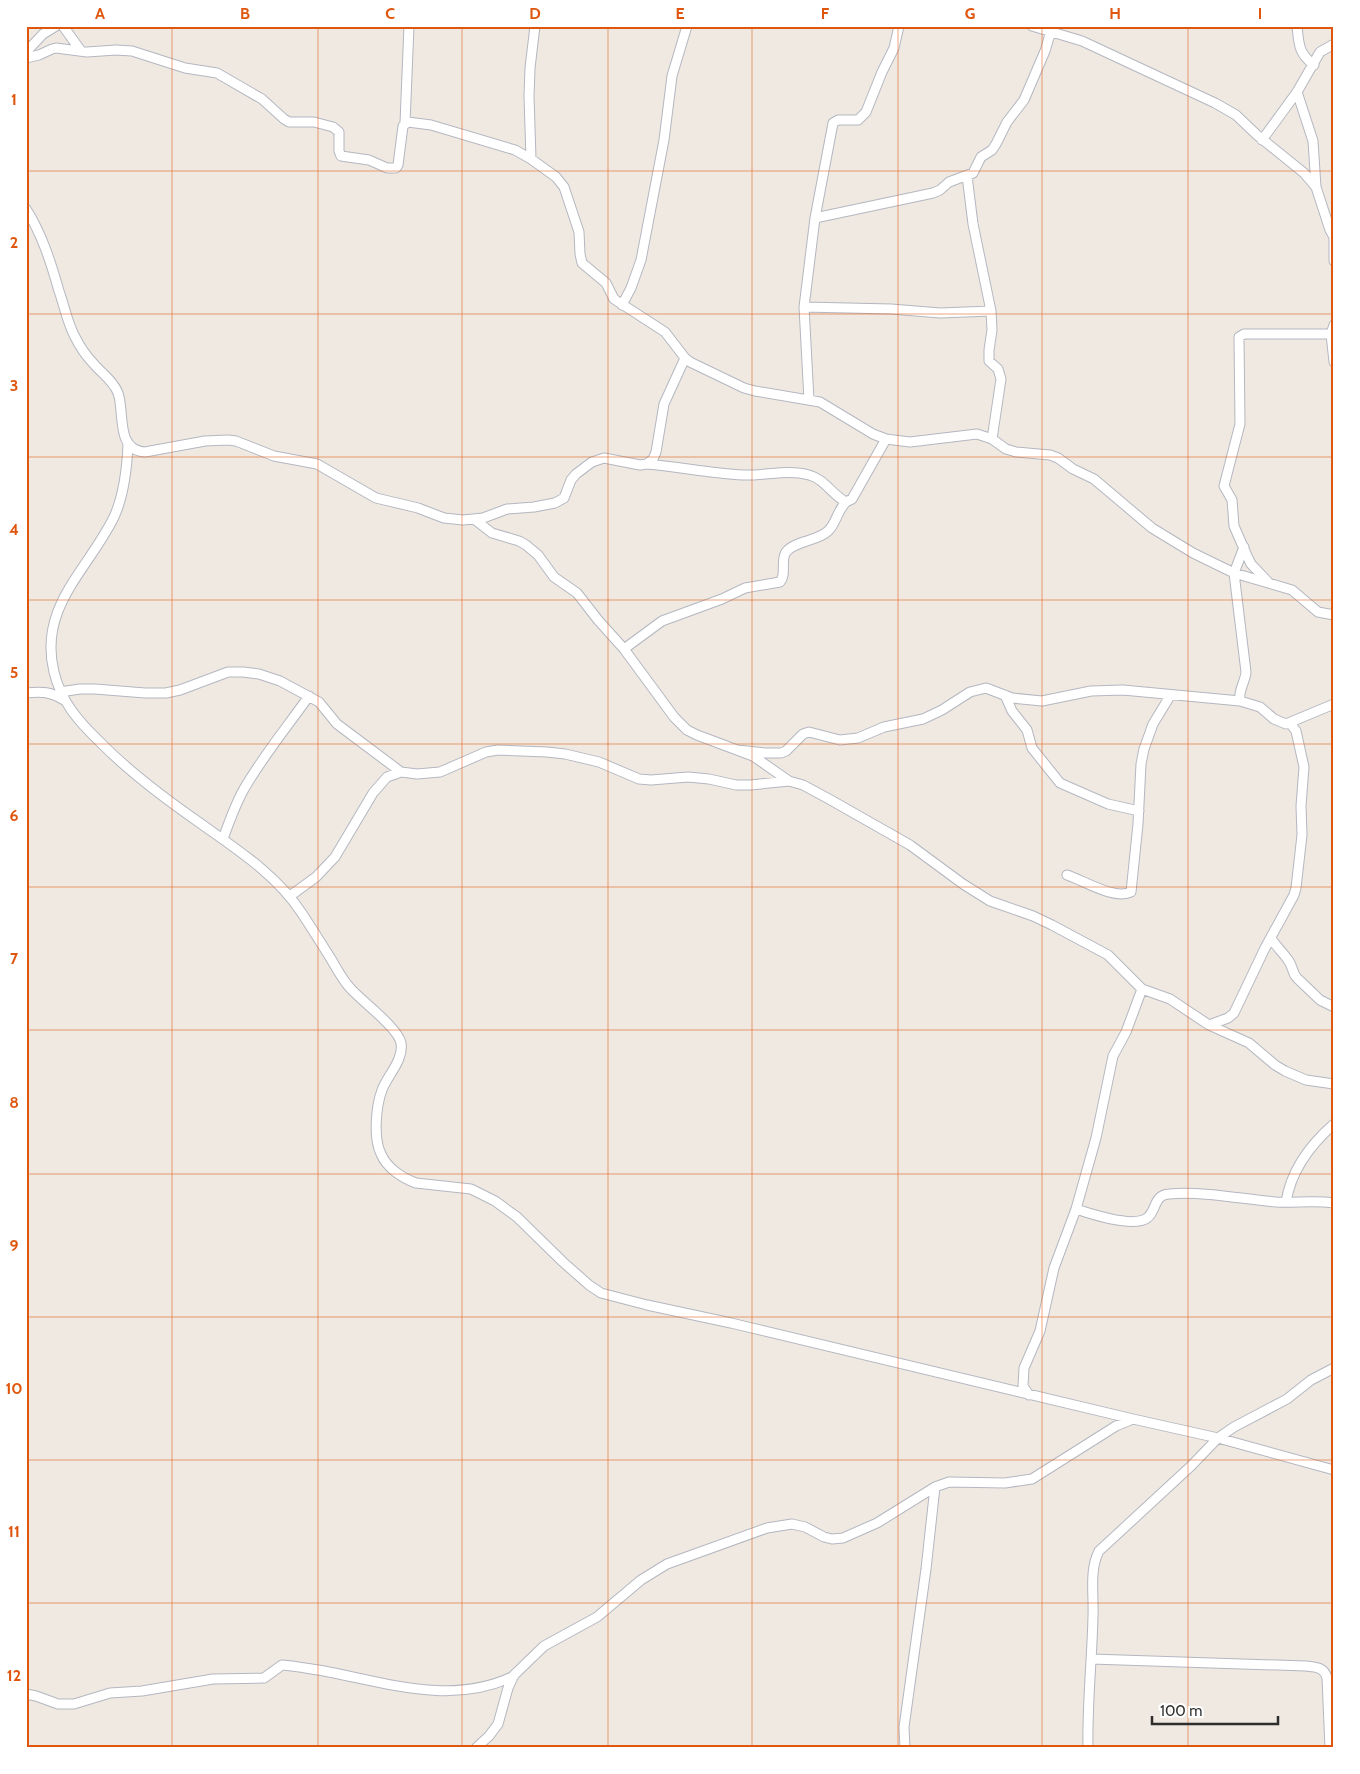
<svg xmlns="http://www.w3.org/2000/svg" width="1360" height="1774" font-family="Cabin,sans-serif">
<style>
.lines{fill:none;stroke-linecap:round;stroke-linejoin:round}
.minor-casing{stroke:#b4b7c1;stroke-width:11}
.minor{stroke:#fff;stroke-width:9}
.grid{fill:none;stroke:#df570e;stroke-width:1;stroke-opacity:0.55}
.neatline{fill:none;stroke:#df570e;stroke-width:2}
.grid-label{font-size:16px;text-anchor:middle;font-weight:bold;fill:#df570e}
</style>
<rect width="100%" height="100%" fill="#efe9e1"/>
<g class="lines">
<g class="minor-casing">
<path id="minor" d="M 63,26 L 81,51
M 1032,26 L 1082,41 L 1215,103 L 1236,115 L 1257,135 L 1304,173 L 1316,187 L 1330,230 L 1334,237
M 1297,26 C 1299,44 1298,53 1314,65
M 26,52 L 43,34 L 56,26
M 26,58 L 39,55 L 52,49 L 56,48 L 87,52 L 116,50 L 132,51 L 185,68 L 217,73 L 262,99 L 284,119 L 289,122 L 314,122 L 333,127 L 339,132 L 339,151 L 341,156 L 369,160 L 387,168 L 396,168 L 398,165 L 403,126 L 408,122 L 431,125 L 515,150 L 531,159 L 556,177 L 564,187 L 579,232 L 580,254 L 582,263 L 606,283 L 614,299 L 665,332 L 685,358 L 690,362 L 744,388 L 755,391 L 820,402 L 873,434 L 886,439 L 910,442 L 977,434 L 992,439 L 1006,449 L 1016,452 L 1050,455 L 1058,458 L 1073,469 L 1094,479 L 1152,528 L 1193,553 L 1234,573 L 1292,590 L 1318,612 L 1334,615
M 1297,92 L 1313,141 L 1316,187
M 405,123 L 409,26
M 1262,140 L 1297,92 L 1320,52 L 1334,44
M 531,159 L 529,96 L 530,68 L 535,26
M 967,176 L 973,224 L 991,311 L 992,330 L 989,350 L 989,361 L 998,369 L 1001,379 L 992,439
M 26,209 C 42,234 51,263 59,291 C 64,305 67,321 74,335 C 79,345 85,355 93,363 C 101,373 113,380 118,393 C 125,412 115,450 145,452 L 205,441 L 228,440 L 236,441 L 274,456 L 317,464 L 376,498 L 418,508 L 444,518 L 463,520 L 483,518 L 507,509 L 534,507 L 555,503 L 564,498 L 571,480 L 576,474 L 592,462 L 604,458 L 640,465 L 647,464 L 653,459 L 656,452 L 664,404 L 685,358
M 815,218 L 933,193 L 940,190 L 949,182 L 973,173 L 981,157 L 992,150 L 996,144 L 1007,122 L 1024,100 L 1045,51 L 1051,31
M 1334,237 L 1334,261
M 622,305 L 631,288 L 641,260 L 664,140 L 672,76 L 687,26
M 804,307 L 891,309 L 940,313 L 991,311
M 1334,325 L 1331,334 L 1334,362
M 809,400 L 804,307 L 815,218 L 833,123 L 838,120 L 858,120 L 866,112 L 882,72 L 894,48 L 899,26
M 128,444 C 127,469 124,495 114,517 C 88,570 38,607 54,672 C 61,701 78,721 99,741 C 129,772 164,798 200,823 C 236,849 276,874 301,912 C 311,927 321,943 331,959 C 337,969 343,981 351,989 C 363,1002 398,1028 401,1043 C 404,1060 387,1076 382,1090 C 376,1106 373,1138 381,1154 C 387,1168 402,1178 416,1183 L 471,1189 L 495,1201 L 517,1217 L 563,1262 L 589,1285 L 601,1293 L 647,1305 L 731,1323 L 1133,1419
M 647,464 C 679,467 711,473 743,475 C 765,476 788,469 809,475 C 825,479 832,495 846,502 L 852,499 L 886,439
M 474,519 L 492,533 L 519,541 L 526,545 L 538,555 L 554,577 L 577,593 L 598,620 L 624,649 L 674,717 L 687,730 L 697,735 L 753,756 L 789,781
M 1269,583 L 1251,564 L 1248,558 L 1234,526 L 1232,500 L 1224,486 L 1240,424 L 1239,337 L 1244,334 L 1331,334
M 624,649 L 662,621 L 722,599 L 745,588 L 780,582 C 787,574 780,561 786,552 C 794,541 818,541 828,531 C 836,524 837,511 846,502
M 60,692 L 80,689 L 95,689 L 145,693 L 166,693 L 180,690 L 228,672 L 243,672 L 259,674 L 280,681 L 319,702 L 337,724 L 401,772
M 26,693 C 42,691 51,692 64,700
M 1005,695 L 1012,711 L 1027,730 L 1032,748 L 1060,783 L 1108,804 L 1139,811
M 1240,701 C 1238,690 1245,683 1246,672 L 1234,573 L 1244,547
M 737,750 L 765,753 L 781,753 L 786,751 L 803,734 L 809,732 L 840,740 L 858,738 L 884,727 L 923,719 L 942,710 L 970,692 L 986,688 L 1012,698 L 1042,701 L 1091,691 L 1123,690 L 1240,701 L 1260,707 L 1274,719 L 1286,724 L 1334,704
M 223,839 C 229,822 235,805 244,789 C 263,756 287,727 309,696
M 1067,875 C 1085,881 1114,900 1131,892 L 1138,824 L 1141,764 L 1144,749 L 1153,724 L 1170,696
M 290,896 L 316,877 L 335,857 L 373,793 L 387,777 L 401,772 L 417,774 L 440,772 L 486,752 L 498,750 L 547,752 L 565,754 L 599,762 L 639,779 L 651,780 L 688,777 L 709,779 L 736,785 L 751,785 L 789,781 L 803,785 L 829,799 L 910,845 L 963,884 L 990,901 L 1033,916 L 1052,925 L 1108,955 L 1142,989 L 1170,999 L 1209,1025 L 1249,1043 L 1275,1065 L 1285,1071 L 1306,1080 L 1334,1084
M 1271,938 C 1277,948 1282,951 1288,960 C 1293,966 1292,973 1297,978 L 1320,1000 L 1334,1007
M 1209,1025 L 1228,1018 L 1234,1013 L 1265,948 L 1294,895 L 1296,888 L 1302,835 L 1301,806 L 1304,767 L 1296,731 L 1290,723
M 1286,1202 C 1291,1171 1311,1144 1334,1124
M 1076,1209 C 1091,1214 1133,1228 1147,1218 C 1157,1211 1153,1195 1169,1194 C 1204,1191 1241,1199 1276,1202 C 1295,1203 1315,1200 1334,1203
M 1029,1395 L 1023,1386 L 1024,1368 L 1040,1331 L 1054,1268 L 1076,1209 L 1096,1138 L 1113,1056 L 1126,1032 L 1142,989
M 1091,1659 L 1306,1666 C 1316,1667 1324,1667 1327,1678 L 1330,1748
M 26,1694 L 36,1696 L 58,1704 L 74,1704 L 110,1693 L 142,1691 L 213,1679 L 264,1678 L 282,1665 C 296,1666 310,1669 324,1671 C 388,1683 452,1706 514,1676
M 476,1748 L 489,1736 L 498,1724 L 508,1688 L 514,1675 L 544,1646 L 597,1617 L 641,1580 L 667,1564 L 767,1528 L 792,1524 L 805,1527 L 824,1537 L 832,1539 L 843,1538 L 877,1523 L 935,1487 L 949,1482 L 1005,1483 L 1032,1479 L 1116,1426 L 1133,1419 L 1218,1438 L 1334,1470
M 905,1748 L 904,1727 L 926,1569 L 935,1487
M 1088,1748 C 1087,1704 1092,1660 1093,1616 C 1094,1595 1089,1570 1099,1551 L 1191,1466 L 1218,1438 L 1234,1427 L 1287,1399 L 1311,1380 L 1334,1368"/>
</g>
<use href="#minor" class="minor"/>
</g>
<path class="grid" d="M 172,26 L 172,1748M 318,26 L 318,1748M 462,26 L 462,1748M 608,26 L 608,1748M 752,26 L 752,1748M 898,26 L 898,1748M 1042,26 L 1042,1748M 1188,26 L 1188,1748M 26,171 L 1334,171M 26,314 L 1334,314M 26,457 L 1334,457M 26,600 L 1334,600M 26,744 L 1334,744M 26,887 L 1334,887M 26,1030 L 1334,1030M 26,1174 L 1334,1174M 26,1317 L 1334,1317M 26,1460 L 1334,1460M 26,1603 L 1334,1603"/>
<rect width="1360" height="1774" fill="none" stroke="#ffffff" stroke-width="55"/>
<path d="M1152 1716v8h126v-8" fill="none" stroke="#2e2e2e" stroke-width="2.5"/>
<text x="1160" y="1716" font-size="15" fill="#2e2e2e" stroke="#ffffff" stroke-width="4" paint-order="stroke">100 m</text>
<rect x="28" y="28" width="1304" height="1718" class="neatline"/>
<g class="grid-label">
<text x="100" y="19">A</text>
<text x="245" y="19">B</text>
<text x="390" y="19">C</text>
<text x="535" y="19">D</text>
<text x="680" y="19">E</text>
<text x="825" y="19">F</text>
<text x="970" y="19">G</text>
<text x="1115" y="19">H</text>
<text x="1260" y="19">I</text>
<text x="14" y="105">1</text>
<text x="14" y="248">2</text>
<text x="14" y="391">3</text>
<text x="14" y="535">4</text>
<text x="14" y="678">5</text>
<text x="14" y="821">6</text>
<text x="14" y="964">7</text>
<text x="14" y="1108">8</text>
<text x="14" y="1251">9</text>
<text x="14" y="1394">10</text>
<text x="14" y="1537">11</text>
<text x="14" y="1681">12</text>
</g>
</svg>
